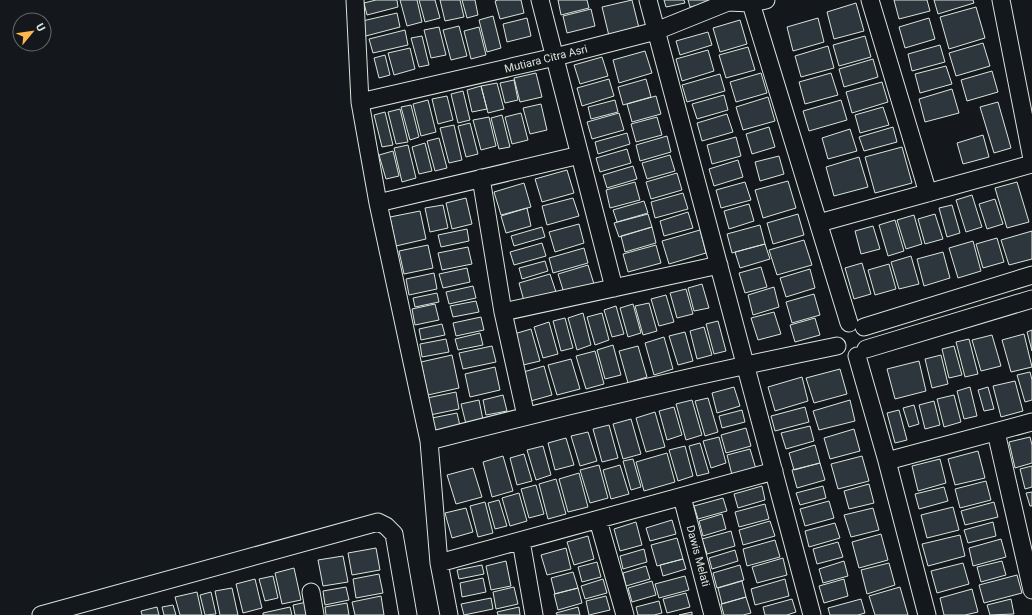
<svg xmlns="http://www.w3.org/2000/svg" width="1032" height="615" font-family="Roboto,sans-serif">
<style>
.building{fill:#2c363c;stroke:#d8e6dc}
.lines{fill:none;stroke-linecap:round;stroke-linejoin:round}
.street-casing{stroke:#d8e6dc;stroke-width:19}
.street{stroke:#14181c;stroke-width:17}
.labels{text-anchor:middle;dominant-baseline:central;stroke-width:3;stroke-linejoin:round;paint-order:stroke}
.street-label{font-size:11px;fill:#d8e6dc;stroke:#14181c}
</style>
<rect width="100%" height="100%" fill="#14181c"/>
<path class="building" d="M 376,0 L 397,0 L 398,7 L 367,15 L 364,3 Z
M 400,0 L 417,0 L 422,22 L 407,26 Z
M 419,0 L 435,0 L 440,18 L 425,22 Z
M 440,0 L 460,0 L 464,17 L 445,21 Z
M 462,0 L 475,0 L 478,15 L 467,18 Z
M 498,0 L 521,0 L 524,13 L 500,19 L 495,1 Z
M 558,0 L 587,0 L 589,8 L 561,15 Z
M 632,0 L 639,28 L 609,36 L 602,7 Z
M 664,0 L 684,0 L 685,3 L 666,7 Z
M 688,0 L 712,0 L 713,2 L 690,7 Z
M 894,0 L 927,0 L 930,11 L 899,19 Z
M 934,0 L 973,0 L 974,3 L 938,14 Z
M 856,3 L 864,31 L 834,39 L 827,12 Z
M 976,7 L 985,38 L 949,49 L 940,17 Z
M 591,9 L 595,26 L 567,33 L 563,16 Z
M 397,13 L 400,27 L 362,37 L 358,22 Z
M 493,16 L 501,48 L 487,52 L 479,20 Z
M 527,18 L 531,36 L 507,42 L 503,24 Z
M 818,18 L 824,42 L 793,51 L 787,27 Z
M 929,18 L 935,39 L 905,48 L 899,27 Z
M 740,20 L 747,44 L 720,52 L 713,28 Z
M 459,26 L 467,56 L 451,60 L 443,30 Z
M 439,27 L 446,55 L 431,58 L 424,30 Z
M 479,27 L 486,55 L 471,59 L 464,31 Z
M 405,30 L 408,45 L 373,53 L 369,39 Z
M 708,32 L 712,45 L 680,55 L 676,41 Z
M 422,36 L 429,65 L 419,67 L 411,38 Z
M 865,36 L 871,57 L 839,66 L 833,45 Z
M 983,43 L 990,66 L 956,76 L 949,53 Z
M 940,45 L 945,62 L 912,71 L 908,54 Z
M 828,46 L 834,68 L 801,77 L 795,56 Z
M 748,47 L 755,70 L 726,78 L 719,55 Z
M 410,48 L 415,69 L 394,75 L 388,53 Z
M 708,50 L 714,71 L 682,81 L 676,59 Z
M 645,51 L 652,73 L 619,83 L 613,60 Z
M 385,55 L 390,75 L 379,78 L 374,58 Z
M 602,57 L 608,76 L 580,84 L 574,65 Z
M 873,59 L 878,77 L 844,87 L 839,69 Z
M 946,66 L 952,84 L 920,93 L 915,74 Z
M 992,71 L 998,92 L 967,101 L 961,80 Z
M 536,73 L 542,97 L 520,102 L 514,78 Z
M 761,73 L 767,93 L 736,102 L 730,82 Z
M 831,73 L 838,95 L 805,104 L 799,82 Z
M 720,74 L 725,91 L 687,102 L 682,85 Z
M 609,79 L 614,96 L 582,106 L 577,88 Z
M 646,79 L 651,97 L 623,105 L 618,87 Z
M 514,80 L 518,100 L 505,103 L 500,83 Z
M 882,82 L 888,102 L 852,113 L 846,92 Z
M 497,83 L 504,109 L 488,113 L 481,86 Z
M 481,86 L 487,109 L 472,112 L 467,90 Z
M 952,89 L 959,113 L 925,122 L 919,99 Z
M 463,91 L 470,120 L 458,123 L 451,94 Z
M 724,95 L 728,110 L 697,119 L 692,104 Z
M 447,96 L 453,120 L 438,124 L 432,99 Z
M 656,96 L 661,114 L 632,122 L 627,104 Z
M 768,97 L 775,121 L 743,130 L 736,107 Z
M 428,100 L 436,132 L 421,136 L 413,104 Z
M 615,100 L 618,112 L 591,119 L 588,107 Z
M 841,100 L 847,120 L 809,131 L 803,111 Z
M 998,102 L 1011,148 L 994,153 L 980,107 Z
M 541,104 L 547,130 L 530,134 L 523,108 Z
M 411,105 L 419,137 L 410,140 L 401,107 Z
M 883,107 L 889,125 L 860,133 L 855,115 Z
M 400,109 L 408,142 L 396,144 L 388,112 Z
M 385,112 L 393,145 L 382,147 L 374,115 Z
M 521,113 L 528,140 L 512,144 L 505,117 Z
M 619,113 L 624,130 L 592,139 L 587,122 Z
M 727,114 L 733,132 L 702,141 L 697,123 Z
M 502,115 L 510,147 L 499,149 L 491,118 Z
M 489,117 L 496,146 L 481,150 L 473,120 Z
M 657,117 L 662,135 L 636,142 L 631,124 Z
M 470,123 L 478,154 L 466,157 L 458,126 Z
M 454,125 L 462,160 L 449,163 L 440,128 Z
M 769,127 L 775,147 L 752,154 L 746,134 Z
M 893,127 L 897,142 L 864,151 L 859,137 Z
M 850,129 L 857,151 L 828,159 L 822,138 Z
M 627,133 L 630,144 L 598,154 L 595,142 Z
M 983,135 L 989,157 L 963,164 L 957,143 Z
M 667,136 L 671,152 L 640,161 L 636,145 Z
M 736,137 L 741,156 L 712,164 L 707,145 Z
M 439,138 L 447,168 L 435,171 L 427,141 Z
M 425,143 L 432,171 L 419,174 L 412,147 Z
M 408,145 L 416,178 L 402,182 L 394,148 Z
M 902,147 L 912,183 L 875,193 L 865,157 Z
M 627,149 L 631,163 L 600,172 L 596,158 Z
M 393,151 L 399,176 L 386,179 L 379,155 Z
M 670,155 L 675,171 L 647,179 L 642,163 Z
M 779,156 L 784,174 L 760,181 L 755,162 Z
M 859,157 L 868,187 L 834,196 L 826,167 Z
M 738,160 L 743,177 L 714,186 L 709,169 Z
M 633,166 L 637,179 L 607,188 L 603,175 Z
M 567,170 L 574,193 L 542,202 L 535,179 Z
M 677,173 L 682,190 L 651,199 L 646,182 Z
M 788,181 L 796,208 L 763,218 L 755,190 Z
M 635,182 L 640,200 L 610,208 L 606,190 Z
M 745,182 L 751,200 L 721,208 L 716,190 Z
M 1017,182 L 1029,222 L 1007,228 L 995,188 Z
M 524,183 L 531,207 L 501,215 L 494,192 Z
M 683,193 L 688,209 L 655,218 L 651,202 Z
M 972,195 L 982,227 L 966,232 L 956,200 Z
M 466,198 L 472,224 L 452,229 L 446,203 Z
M 573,198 L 579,216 L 547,225 L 542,206 Z
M 995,199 L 1003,224 L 987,229 L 979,204 Z
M 644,201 L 648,213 L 617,222 L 613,210 Z
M 749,204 L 754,221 L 729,229 L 724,211 Z
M 443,205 L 448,228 L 430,232 L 425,208 Z
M 952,205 L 960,233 L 947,237 L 939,208 Z
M 527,208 L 531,226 L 506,233 L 501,216 Z
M 420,211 L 426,239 L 396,246 L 390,217 Z
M 688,212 L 693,228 L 664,236 L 660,221 Z
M 648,214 L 652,227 L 619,237 L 614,223 Z
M 798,214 L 804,235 L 773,244 L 767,223 Z
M 935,214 L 943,239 L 925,244 L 918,219 Z
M 914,215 L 922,244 L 906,249 L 897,220 Z
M 895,220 L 904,251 L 888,256 L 879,225 Z
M 579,224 L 584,243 L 555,252 L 549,232 Z
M 760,225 L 765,244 L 732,253 L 727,234 Z
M 873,226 L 880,249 L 861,254 L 855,231 Z
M 542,227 L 545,237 L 514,246 L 511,236 Z
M 652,227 L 656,243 L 625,252 L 621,236 Z
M 467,229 L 469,241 L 441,247 L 438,235 Z
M 700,230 L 706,253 L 669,264 L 662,241 Z
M 1032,231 L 1032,259 L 1009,265 L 1001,240 Z
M 997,238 L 1004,262 L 983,268 L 976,244 Z
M 804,240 L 812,265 L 777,275 L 769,250 Z
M 973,241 L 981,271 L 958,278 L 949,248 Z
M 542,243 L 546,256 L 514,265 L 510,252 Z
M 765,244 L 770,259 L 740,268 L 735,252 Z
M 428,245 L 433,268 L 404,274 L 399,251 Z
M 656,245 L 661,263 L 628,272 L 623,254 Z
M 468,247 L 472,264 L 442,270 L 438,253 Z
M 584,248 L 588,263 L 553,273 L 549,258 Z
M 943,252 L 950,278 L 924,286 L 917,259 Z
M 911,256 L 919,284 L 899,289 L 891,262 Z
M 545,261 L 548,271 L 522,279 L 519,268 Z
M 862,263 L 871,294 L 854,299 L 845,268 Z
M 889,264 L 896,289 L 875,295 L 868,270 Z
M 588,265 L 594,284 L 564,293 L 558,274 Z
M 761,267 L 767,287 L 745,293 L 739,273 Z
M 467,268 L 470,282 L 443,288 L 439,274 Z
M 810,269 L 815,288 L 786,297 L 780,278 Z
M 434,273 L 437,289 L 409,295 L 406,279 Z
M 550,274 L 556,292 L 524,301 L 519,283 Z
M 702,284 L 709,308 L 694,311 L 688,288 Z
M 473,286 L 476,298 L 449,304 L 446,292 Z
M 774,287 L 779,307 L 753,315 L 748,295 Z
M 686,289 L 693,314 L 677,318 L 670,293 Z
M 437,293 L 439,302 L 415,307 L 413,298 Z
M 814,294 L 820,315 L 792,323 L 786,302 Z
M 666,295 L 674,322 L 659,326 L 651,299 Z
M 476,301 L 479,312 L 453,317 L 450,306 Z
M 649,303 L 657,331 L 643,335 L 635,306 Z
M 435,304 L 439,320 L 415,325 L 412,309 Z
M 633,304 L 641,333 L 628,337 L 620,308 Z
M 616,306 L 624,334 L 612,337 L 604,310 Z
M 774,312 L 781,334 L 758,340 L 751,318 Z
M 583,313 L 591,345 L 577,350 L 568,318 Z
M 602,313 L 609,340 L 595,345 L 587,317 Z
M 481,317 L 484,330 L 456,336 L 453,323 Z
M 565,318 L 573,348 L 561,351 L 553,321 Z
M 815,318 L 820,335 L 795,342 L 790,325 Z
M 718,321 L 726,351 L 714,354 L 706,324 Z
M 549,322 L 558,354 L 543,358 L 534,327 Z
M 442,324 L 445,335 L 421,340 L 419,329 Z
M 704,327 L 712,355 L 697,359 L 690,331 Z
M 531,329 L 540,361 L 523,365 L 514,334 Z
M 1032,330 L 1032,351 L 1027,332 Z
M 685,332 L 693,361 L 678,365 L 669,336 Z
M 480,333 L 483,345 L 458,350 L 455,339 Z
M 1024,334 L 1032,367 L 1011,372 L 1002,340 Z
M 992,335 L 1001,366 L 981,371 L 972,340 Z
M 664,337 L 673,369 L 654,375 L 645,343 Z
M 446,339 L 449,352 L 422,357 L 420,344 Z
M 969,339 L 978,374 L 965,377 L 956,342 Z
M 613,345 L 621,375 L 605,379 L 597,350 Z
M 492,346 L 496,362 L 463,369 L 459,353 Z
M 638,346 L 647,377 L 628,383 L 619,351 Z
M 954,346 L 962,375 L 949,378 L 942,349 Z
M 595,351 L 604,384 L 586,389 L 576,356 Z
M 452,355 L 459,388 L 428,395 L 421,362 Z
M 941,355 L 948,384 L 932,388 L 925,359 Z
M 571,359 L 580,389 L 557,395 L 548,365 Z
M 919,361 L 926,391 L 895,399 L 887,369 Z
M 544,366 L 552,395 L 527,402 L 520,373 Z
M 495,367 L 500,390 L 470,397 L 465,374 Z
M 840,369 L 847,394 L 814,403 L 806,378 Z
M 1030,372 L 1032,380 L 1032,400 L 1025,402 L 1017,375 Z
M 802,377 L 808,401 L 775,411 L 768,387 Z
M 1015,381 L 1023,411 L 1001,417 L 993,386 Z
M 734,387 L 740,406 L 717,413 L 712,393 Z
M 970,387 L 977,416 L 964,419 L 957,391 Z
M 988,387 L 994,409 L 984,411 L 978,390 Z
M 456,392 L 459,409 L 430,415 L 427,398 Z
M 503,395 L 507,411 L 486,415 L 483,400 Z
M 954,395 L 961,422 L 944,427 L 937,399 Z
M 708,398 L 718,432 L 705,436 L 695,401 Z
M 479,400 L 483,420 L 466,424 L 461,404 Z
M 692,400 L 702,435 L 686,440 L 676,404 Z
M 850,400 L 855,421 L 819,430 L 813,411 Z
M 934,401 L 940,425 L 925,429 L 919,405 Z
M 914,405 L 919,424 L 909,427 L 903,408 Z
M 674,407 L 682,435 L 667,440 L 659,411 Z
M 805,407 L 809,422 L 775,431 L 771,416 Z
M 742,410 L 745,422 L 722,428 L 719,416 Z
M 899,410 L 907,440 L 895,443 L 887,413 Z
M 655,412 L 665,447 L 646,452 L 636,418 Z
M 457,413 L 460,426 L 435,431 L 432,418 Z
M 631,419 L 641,454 L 623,459 L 613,424 Z
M 609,425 L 618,458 L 602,462 L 593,429 Z
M 810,426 L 814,441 L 786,449 L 781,433 Z
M 746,428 L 751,446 L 726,453 L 721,435 Z
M 854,429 L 860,451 L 830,459 L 824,438 Z
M 588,432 L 597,461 L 580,466 L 571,436 Z
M 719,437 L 726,463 L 711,468 L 703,441 Z
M 1030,437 L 1032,445 L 1032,463 L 1015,468 L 1009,442 Z
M 566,438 L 574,465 L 555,470 L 548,443 Z
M 700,443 L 709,473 L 697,476 L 689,446 Z
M 815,445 L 820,463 L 794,470 L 789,453 Z
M 543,446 L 551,475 L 536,480 L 527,450 Z
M 685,446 L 693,476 L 678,481 L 669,450 Z
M 750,449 L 756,469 L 732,475 L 727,455 Z
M 978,451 L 985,478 L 955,485 L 948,459 Z
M 667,453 L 675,482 L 644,491 L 636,462 Z
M 524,454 L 532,481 L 517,485 L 510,458 Z
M 503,456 L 513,491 L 492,497 L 483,462 Z
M 862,456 L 869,481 L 838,489 L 831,464 Z
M 633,459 L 641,487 L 631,490 L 623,461 Z
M 940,459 L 946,483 L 918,491 L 912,466 Z
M 820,463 L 825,480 L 797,488 L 792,470 Z
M 599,465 L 608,498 L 590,503 L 580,470 Z
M 620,465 L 629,494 L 611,499 L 603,470 Z
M 1032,466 L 1032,487 L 1025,489 L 1020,469 Z
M 473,468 L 482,497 L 456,504 L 447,475 Z
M 579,473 L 588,507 L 568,512 L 559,479 Z
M 556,479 L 566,514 L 548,519 L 539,484 Z
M 986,481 L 991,500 L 960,508 L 955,489 Z
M 869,484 L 874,503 L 849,509 L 844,491 Z
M 536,485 L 544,514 L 529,518 L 521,489 Z
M 762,486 L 765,500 L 738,508 L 734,494 Z
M 823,486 L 826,498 L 800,505 L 796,493 Z
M 944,487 L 948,501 L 919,509 L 915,494 Z
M 1032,492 L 1032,506 L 1030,506 L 1026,493 Z
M 519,493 L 527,521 L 510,526 L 502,498 Z
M 723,498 L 727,511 L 698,519 L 694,506 Z
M 499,500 L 507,526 L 495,529 L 488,503 Z
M 829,501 L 834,518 L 805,526 L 800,509 Z
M 485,502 L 493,533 L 478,537 L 470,506 Z
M 994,502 L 998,517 L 965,525 L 961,511 Z
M 765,504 L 769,519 L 739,527 L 735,512 Z
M 953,507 L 959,530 L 927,538 L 921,515 Z
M 466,508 L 473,532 L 452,538 L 445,513 Z
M 873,508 L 879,530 L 851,537 L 844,515 Z
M 722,514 L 726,529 L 703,536 L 699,521 Z
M 672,520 L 676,534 L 650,541 L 646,528 Z
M 770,521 L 775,536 L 743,545 L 739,530 Z
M 636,522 L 642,545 L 620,551 L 614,529 Z
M 993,522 L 996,536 L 968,543 L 964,530 Z
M 835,523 L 840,538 L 809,547 L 805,531 Z
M 731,531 L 735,546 L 707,554 L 702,539 Z
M 881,534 L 888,560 L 859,568 L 852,542 Z
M 960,535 L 965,556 L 928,566 L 922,544 Z
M 588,536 L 594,559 L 574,565 L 567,542 Z
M 677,538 L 683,559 L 657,566 L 651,545 Z
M 1001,539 L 1006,557 L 973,566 L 969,548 Z
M 775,540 L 780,557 L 747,566 L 743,549 Z
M 838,542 L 843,557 L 817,564 L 813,549 Z
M 376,548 L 380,570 L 352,575 L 348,553 Z
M 566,548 L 571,569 L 547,575 L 541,555 Z
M 644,549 L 647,562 L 623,569 L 620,556 Z
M 735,550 L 738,561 L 712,569 L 709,558 Z
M 343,556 L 348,582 L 323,586 L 318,560 Z
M 783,558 L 787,575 L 757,583 L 752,567 Z
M 683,559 L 686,569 L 663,576 L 660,565 Z
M 506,561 L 511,586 L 491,590 L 486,566 Z
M 844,561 L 848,576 L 823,583 L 819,569 Z
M 1002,561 L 1006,575 L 981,582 L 977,567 Z
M 597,562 L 601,577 L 582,582 L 578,567 Z
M 889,563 L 895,585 L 867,594 L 861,570 Z
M 963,563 L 969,584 L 937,593 L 931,571 Z
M 482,565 L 484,574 L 459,579 L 457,570 Z
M 740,565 L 744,580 L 717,588 L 713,573 Z
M 646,566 L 650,579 L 626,586 L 623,573 Z
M 294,568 L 301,600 L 282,604 L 275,573 Z
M 573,572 L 578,588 L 555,594 L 551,578 Z
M 379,574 L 383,593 L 356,598 L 353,579 Z
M 1017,575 L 1022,593 L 984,603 L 979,585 Z
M 273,576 L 278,598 L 265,601 L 259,579 Z
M 685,576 L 689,590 L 659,598 L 655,584 Z
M 483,578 L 486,592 L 462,597 L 460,583 Z
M 255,579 L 262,608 L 243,613 L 236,584 Z
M 603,579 L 607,593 L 585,599 L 581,586 Z
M 785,579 L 789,596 L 755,605 L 751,589 Z
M 844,579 L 848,596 L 824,603 L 819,586 Z
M 652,581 L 656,595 L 632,602 L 628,588 Z
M 742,581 L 746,597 L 722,604 L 718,588 Z
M 346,587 L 349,600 L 325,605 L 323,591 Z
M 514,587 L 518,604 L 496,609 L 493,592 Z
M 900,587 L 908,615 L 875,615 L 869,596 Z
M 232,588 L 238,615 L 220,615 L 215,591 Z
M 578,588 L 582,603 L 558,610 L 554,594 Z
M 972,589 L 978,612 L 965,615 L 944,615 L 940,598 Z
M 197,592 L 202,615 L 180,615 L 175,597 Z
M 211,592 L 216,614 L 205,615 L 200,595 Z
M 686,593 L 690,607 L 667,613 L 663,599 Z
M 381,596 L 384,615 L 355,615 L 352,602 Z
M 606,596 L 610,610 L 589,615 L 586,601 Z
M 746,597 L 751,613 L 743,615 L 724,615 L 721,604 Z
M 491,598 L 493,609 L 464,615 L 461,604 Z
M 792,599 L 796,612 L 787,615 L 765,615 L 763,607 Z
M 861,599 L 865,613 L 858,615 L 830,615 L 828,608 Z
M 1011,599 L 1014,614 L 990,615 L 987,605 Z
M 659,601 L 662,613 L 654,615 L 638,615 L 636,607 Z
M 307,602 L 310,615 L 295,615 L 293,605 Z
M 347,603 L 349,615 L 326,615 L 325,607 Z
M 173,605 L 176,615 L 164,615 L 162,607 Z
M 157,607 L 159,615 L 142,615 L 141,611 Z
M 290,607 L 292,615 L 263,615 L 263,613 Z
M 519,607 L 520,615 L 498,615 L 497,612 Z
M 578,607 L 580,615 L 557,615 L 556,613 Z
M 692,612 L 692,615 L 679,615 Z"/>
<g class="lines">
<g class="street-casing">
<path id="street" d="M 355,0 L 360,102 L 378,203 L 429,441 L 439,563 L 449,615
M 540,0 L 614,288
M 648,0 L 812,615
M 750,0 L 849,323
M 870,0 L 928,193
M 1001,0 L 1032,159
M 360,102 L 555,57 L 656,31 L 728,2 L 751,3 L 766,0
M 481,178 L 503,312 L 526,416
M 378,203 L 580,155
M 819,223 L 1032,164
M 503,312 L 719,265
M 864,327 L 1032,275
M 866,349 L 1032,299
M 857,356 L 887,461 L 927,615
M 996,432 L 1032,590
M 429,441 C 564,406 700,374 837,346
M 887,461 L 1032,422
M 682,497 L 713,615
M 598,520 L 625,615
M 521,541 L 534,615
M 439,563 L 774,471
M 311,592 L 315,615
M 41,615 L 378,522 L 386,526 L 394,534 L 408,615"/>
</g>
<use href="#street" class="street"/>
</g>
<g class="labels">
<g class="street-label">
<text transform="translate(546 59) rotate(-14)">Mutiara Citra Asri</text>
<text transform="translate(698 556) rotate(75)">Dawis Melati</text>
</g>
</g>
<g transform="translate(32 32) rotate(61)"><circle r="19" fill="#14181c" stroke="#626a69"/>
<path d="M0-3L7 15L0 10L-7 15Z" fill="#ffb74d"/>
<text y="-6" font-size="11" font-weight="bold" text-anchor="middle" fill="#d8e6dc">U</text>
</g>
</svg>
